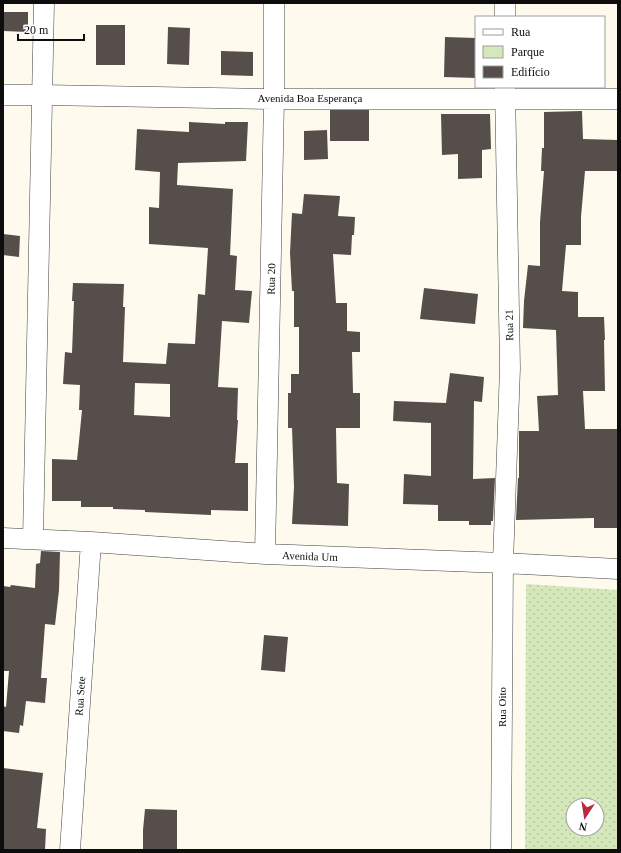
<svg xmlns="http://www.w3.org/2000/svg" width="621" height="853" font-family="Georgia,serif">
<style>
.green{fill:url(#green-dots);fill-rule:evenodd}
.building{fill:#564e4a;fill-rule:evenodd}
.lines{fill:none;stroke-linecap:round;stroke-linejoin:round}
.minor-casing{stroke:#404040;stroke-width:21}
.minor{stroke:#fff;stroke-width:20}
.labels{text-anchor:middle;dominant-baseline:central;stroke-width:4;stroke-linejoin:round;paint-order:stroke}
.street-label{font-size:11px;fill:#0d0d0d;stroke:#fff}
</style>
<defs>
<pattern id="green-dots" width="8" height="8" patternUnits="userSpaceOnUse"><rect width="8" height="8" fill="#d5e8b9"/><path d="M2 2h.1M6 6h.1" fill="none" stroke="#b6c69e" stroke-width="1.8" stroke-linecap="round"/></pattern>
</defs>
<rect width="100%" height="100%" fill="#fefaee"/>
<path class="green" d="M 526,584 L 618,590 L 618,850 L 525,850 ZM 573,805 L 597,805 L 597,829 L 573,829 Z"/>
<path class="building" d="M 3,12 L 28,12 L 28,32 L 3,31 Z
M 96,25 L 125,25 L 125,65 L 96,65 Z
M 168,27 L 190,28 L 189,65 L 167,64 Z
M 445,37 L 476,38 L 476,78 L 444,77 Z
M 221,51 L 253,52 L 253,76 L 221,75 Z
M 330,110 L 369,110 L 369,141 L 330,141 Z
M 582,111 L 583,139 L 618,140 L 618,171 L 585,171 L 581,217 L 581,245 L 566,245 L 562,291 L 578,292 L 578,317 L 604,317 L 605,340 L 604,340 L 605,391 L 583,391 L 585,429 L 618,429 L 618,528 L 594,528 L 594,518 L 516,520 L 518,478 L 519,478 L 519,431 L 539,431 L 537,396 L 558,395 L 556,330 L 523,328 L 524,301 L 528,265 L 540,266 L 540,222 L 544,171 L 541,171 L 542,148 L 544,148 L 544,112 Z
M 441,114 L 490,114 L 491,149 L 482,150 L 482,178 L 458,179 L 458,154 L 442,155 Z
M 189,122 L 225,124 L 225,122 L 248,122 L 246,161 L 178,163 L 177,185 L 233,189 L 230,255 L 237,256 L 235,290 L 252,291 L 249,323 L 222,321 L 218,387 L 238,388 L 237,420 L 238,420 L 235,463 L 248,463 L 248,511 L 211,510 L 211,515 L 145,512 L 145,510 L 113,509 L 113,507 L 81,507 L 81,501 L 52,501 L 52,459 L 77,460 L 79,441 L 82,410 L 79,410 L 80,385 L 63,384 L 65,352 L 72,353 L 74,301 L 72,301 L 73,283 L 124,284 L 123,307 L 125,307 L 123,362 L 166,364 L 168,343 L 195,344 L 198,294 L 205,295 L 208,248 L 149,244 L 149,207 L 159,208 L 160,172 L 135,170 L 137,129 L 189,132 ZM 135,383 L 170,384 L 170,417 L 134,415 Z
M 327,130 L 328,159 L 304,160 L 304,131 Z
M 304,194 L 340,196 L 338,216 L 355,217 L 354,235 L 352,235 L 351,255 L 333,254 L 336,303 L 347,303 L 347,331 L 360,332 L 360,352 L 352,352 L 353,393 L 360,393 L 360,428 L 336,428 L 337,483 L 349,484 L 348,526 L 292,524 L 294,487 L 292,428 L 288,428 L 288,393 L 291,393 L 291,374 L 299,374 L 299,327 L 294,327 L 294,291 L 292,291 L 290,253 L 292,213 L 302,214 Z
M 3,234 L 20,236 L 19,257 L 3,255 Z
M 424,288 L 478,294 L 475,324 L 420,319 Z
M 450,373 L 484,377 L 482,402 L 474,401 L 473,479 L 495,478 L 493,521 L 491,521 L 491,525 L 469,525 L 469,521 L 438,521 L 438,505 L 403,504 L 404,474 L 431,476 L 431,423 L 393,421 L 394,401 L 446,403 Z
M 41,551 L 60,552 L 59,590 L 55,625 L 45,624 L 41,678 L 47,678 L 45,703 L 26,701 L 23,726 L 20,725 L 19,733 L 3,731 L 3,706 L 6,707 L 9,671 L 3,671 L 3,586 L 10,587 L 11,585 L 35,588 L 36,564 L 40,563 Z
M 264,635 L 288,637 L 285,672 L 261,670 Z
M 3,768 L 43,773 L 37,828 L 46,829 L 45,850 L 3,850 Z
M 145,809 L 177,810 L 177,850 L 143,850 L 143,830 Z"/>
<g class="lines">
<g class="minor-casing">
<path id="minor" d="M 505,17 L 505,3
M 3,95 L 42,95 L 274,99 L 618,99
M 3,538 L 91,542 L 265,554 L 503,563 L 618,569
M 33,539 L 44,3
M 265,554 L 274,99 L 274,3
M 70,850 L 91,542
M 501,850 L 503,563 L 510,368 L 505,87"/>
</g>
<use href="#minor" class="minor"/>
</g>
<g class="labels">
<g class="street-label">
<text x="310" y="98">Avenida Boa Esperança</text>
<text transform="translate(271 279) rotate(-89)">Rua 20</text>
<text transform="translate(509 325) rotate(-91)">Rua 21</text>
<text transform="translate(310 556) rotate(2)">Avenida Um</text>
<text transform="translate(80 696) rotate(-86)">Rua Sete</text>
<text transform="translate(502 707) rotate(-90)">Rua Oito</text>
</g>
</g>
<rect width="621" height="853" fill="none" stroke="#0d0d0d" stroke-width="8"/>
<rect x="475" y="16" width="130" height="72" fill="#ffffff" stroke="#9e9e9e"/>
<rect x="483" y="29" width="20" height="6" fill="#ffffff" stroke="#9e9e9e"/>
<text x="511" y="36" font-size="12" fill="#0d0d0d">Rua</text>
<rect x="483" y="46" width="20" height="12" fill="#d5e8b9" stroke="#9e9e9e"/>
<text x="511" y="56" font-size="12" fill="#0d0d0d">Parque</text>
<rect x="483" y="66" width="20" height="12" fill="#564e4a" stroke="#9e9e9e"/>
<text x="511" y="76" font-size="12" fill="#0d0d0d">Edifício</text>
<g transform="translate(585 817) rotate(192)"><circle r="19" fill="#ffffff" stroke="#9e9e9e"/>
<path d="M0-3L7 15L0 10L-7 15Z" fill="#b92a3d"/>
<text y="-6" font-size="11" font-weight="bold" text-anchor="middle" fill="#0d0d0d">N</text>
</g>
<path d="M18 34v6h66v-6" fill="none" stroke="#0d0d0d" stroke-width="2"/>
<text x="24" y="34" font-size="12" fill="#0d0d0d" stroke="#ffffff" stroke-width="3" paint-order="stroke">20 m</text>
</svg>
